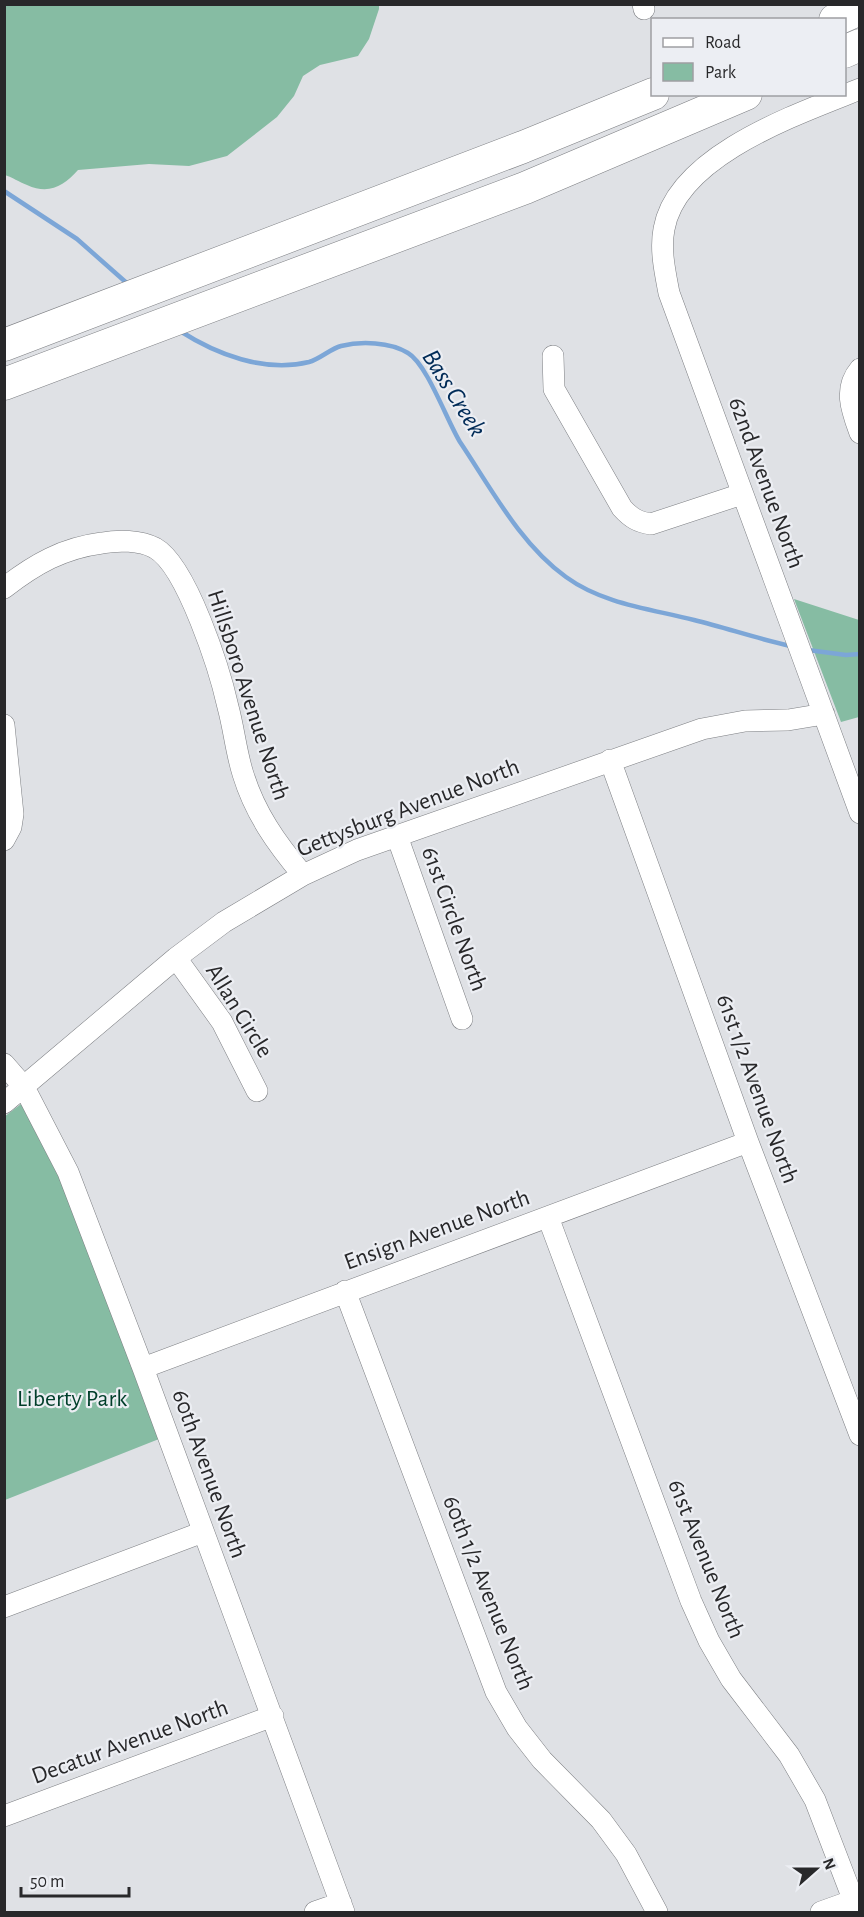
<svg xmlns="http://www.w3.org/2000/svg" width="864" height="1917" font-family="'Alegreya Sans',sans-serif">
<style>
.green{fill:#86bca3}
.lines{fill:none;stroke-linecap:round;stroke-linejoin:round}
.stream{stroke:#7ca6d7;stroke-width:4.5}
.minor-casing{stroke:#7d7f83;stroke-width:22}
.highway-casing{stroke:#7d7f83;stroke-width:33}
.minor{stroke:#fff;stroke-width:21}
.highway{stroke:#fff;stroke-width:32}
.labels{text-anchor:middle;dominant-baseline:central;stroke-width:4.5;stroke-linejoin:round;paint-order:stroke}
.street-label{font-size:24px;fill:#28282a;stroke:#eceef3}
.park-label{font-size:24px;fill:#003e2a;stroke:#eceef3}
.water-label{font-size:26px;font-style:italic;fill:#002b57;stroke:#eceef3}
</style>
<rect width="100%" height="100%" fill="#dfe1e5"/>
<path class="green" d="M 5,4 L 379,4 L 379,9 L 369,39 L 358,56 L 320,65 L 303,76 L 294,96 L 277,117 L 227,156 L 189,166 L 149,164 L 78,170 C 64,186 49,195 27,185 C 19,182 12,177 5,175 Z
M 794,599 L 859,620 L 859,717 L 841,722 Z
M 21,1104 L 65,1189 L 159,1439 L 5,1500 L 4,1117 Z"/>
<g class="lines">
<path class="stream" d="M 4,191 L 77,239 L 129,285
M 180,331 C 216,354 264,373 309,362 C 320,359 330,349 341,346 C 361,341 390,342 408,353 C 427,364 447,421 460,442 C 491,488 520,544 566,577 C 603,604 651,609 694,620 C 727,628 758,639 791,646
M 808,650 L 846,655 L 860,654"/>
<g class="minor-casing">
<path id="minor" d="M 643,4 L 644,9
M 860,89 C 798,114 677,155 664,229 C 660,250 665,272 669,293 L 860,813
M 553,356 L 554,389 L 622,508 C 631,518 638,522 651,524 L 742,494
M 860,369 C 843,389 852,411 860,433
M 4,588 C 35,564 63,548 102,543 C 118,540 140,540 155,548 C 187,566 220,671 228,707 C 234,729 236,752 243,774 C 255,813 276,843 303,875
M 4,725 L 13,814 L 11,827 L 4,840
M 610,760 L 748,1142 L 860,1435
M 397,836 L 462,1019
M 176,958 L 222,1022 L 257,1091
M 4,1064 L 24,1087 L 68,1172 L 143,1368 L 344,1912
M 4,1103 L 176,958 L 224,922 L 303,875 L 357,850 L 702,729 L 745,721 L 788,720 L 824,714
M 548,1217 L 691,1601 L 709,1641 L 731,1679 L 789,1755 L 815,1800 L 858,1912
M 345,1291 L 496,1692 L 517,1728 L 542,1760 L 601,1820 L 626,1854 L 657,1912
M 143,1368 L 748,1142
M 4,1607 L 203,1532
M 4,1816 L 273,1716
M 315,1912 L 341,1903
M 821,1912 L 860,1898"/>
</g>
<g class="highway-casing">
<path id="highway" d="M 835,20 L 860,9
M 844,52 L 860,45
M 4,345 L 523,147 L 653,94
M 4,384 L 525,188 L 746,94"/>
</g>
<use href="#minor" class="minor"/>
<use href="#highway" class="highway"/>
</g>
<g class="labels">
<g class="street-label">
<text transform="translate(766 483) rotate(70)">62nd Avenue North</text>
<text transform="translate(248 695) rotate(72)">Hillsboro Avenue North</text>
<text transform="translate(408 808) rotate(-21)">Gettysburg Avenue North</text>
<text transform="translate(454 919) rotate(70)">61st Circle North</text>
<text transform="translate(239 1011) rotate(58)">Allan Circle</text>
<text transform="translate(757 1089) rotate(70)">61st 1/2 Avenue North</text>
<text transform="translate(437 1230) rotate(-20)">Ensign Avenue North</text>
<text transform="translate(209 1474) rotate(70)">60th Avenue North</text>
<text transform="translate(706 1559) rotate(68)">61st Avenue North</text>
<text transform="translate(488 1593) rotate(68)">60th 1/2 Avenue North</text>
<text transform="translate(130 1742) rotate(-20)">Decatur Avenue North</text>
</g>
<g class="park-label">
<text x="72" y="1399">Liberty Park</text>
</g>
<g class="water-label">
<text transform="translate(454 393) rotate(58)">Bass Creek</text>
</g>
</g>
<rect width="864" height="1917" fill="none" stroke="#28282a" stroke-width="12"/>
<rect x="651" y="18" width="195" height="78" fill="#eceef3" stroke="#9e9fa3" stroke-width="1.5"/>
<rect x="663" y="38" width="30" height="9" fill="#ffffff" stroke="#9e9fa3" stroke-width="1.5"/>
<text x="705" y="48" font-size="18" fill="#28282a">Road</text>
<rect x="663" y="63" width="30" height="18" fill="#86bca3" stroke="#9e9fa3" stroke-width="1.5"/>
<text x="705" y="78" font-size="18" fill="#28282a">Park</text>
<g transform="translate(816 1869) rotate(69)" stroke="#eceef3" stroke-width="4.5" paint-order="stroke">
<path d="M0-4.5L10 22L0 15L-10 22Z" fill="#28282a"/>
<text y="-9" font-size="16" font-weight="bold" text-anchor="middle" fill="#28282a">N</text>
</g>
<path d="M21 1887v9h108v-9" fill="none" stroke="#28282a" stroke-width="3"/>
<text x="30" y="1887" font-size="18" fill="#28282a" stroke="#eceef3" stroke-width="4.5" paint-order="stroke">50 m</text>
</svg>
